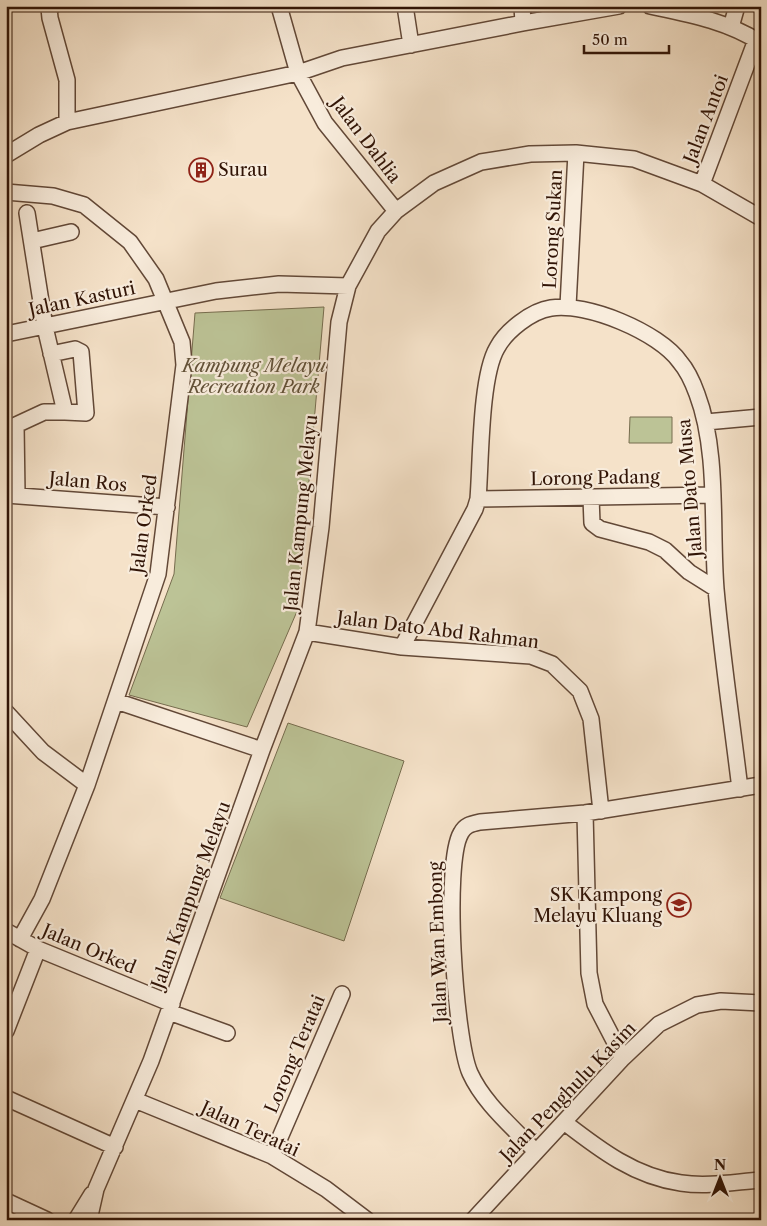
<svg xmlns="http://www.w3.org/2000/svg" width="767" height="1226" font-family="'Libre Caslon Text',serif">
<style>
.green{fill:#bcc396;stroke:#766c4e}
.lines{fill:none;stroke-linecap:round;stroke-linejoin:round}
.minor-casing{stroke:#624837;stroke-width:18}
.minor{stroke:#f8ecdc;stroke-width:15}
.labels{text-anchor:middle;dominant-baseline:central;stroke-width:4.5;stroke-linejoin:round;paint-order:stroke}
.street-label{font-size:18px;fill:#311406;stroke:#f8ecdc}
.poi-label{font-size:18px;fill:#311406;stroke:#f8ecdc;text-anchor:start}
.park-label{font-size:18px;font-style:italic;fill:#625138;stroke:#f8ecdc}
</style>
<rect width="100%" height="100%" fill="#f5e2c9"/>
<filter id="stains"><feTurbulence type="fractalNoise" baseFrequency=".004" numOctaves="4"/><feColorMatrix values="0 0 0 0 .2 0 0 0 0 .09 0 0 0 0 .02 0 0 0 .5 -.17"/></filter>
<radialGradient id="worn" r=".72"><stop offset=".6" stop-color="#630" stop-opacity="0"/><stop offset="1" stop-color="#630" stop-opacity=".3"/></radialGradient>
<path class="green" d="M 324,307 L 298,609 L 247,727 L 129,695 L 174,574 L 195,313 Z
M 630,417 L 672,417 L 672,443 L 629,443 Z
M 288,723 L 404,761 L 344,941 L 220,898 Z"/>
<g class="lines">
<g class="minor-casing">
<path id="minor" d="M 53,6 L 49,8 L 50,18 L 67,80 L 67,122
M 279,6 L 298,73 L 325,123 L 396,211
M 405,6 L 411,45
M 522,6 L 523,23
M 650,6 C 688,14 727,21 761,43
M 731,27 L 737,6
M 6,155 L 39,135 L 67,122 L 298,73 L 342,58 L 523,23 L 619,6
M 702,184 L 756,40
M 6,192 L 53,196 L 84,205 L 130,242 L 156,279 L 182,342 L 184,365 L 158,574 L 87,785 L 42,899 L 20,939
M 32,241 L 71,232
M 568,306 L 576,153
M 6,334 L 216,291 L 279,284 L 348,286
M 51,354 L 75,349 L 81,352 L 86,413 L 65,412
M 706,422 L 761,417
M 17,494 L 16,425 L 44,412 L 65,412 L 45,327 L 27,213
M 6,495 L 167,507
M 591,497 L 592,523 L 600,529 L 649,542 L 665,550 L 689,572 L 716,589
M 478,499 L 712,495
M 307,632 L 402,647 L 531,656 L 552,664 L 580,691 L 591,719 L 601,811
M 402,647 L 475,509 L 478,499 C 481,462 480,377 497,348 C 506,331 531,311 551,308 C 586,302 659,332 680,362 C 687,370 693,383 697,394 C 719,452 711,527 716,589 C 722,656 732,722 740,789
M 116,701 L 262,750
M 6,712 L 43,752 L 87,785
M 585,813 L 589,973 L 595,1004 L 623,1058
M 6,931 L 38,949 L 172,1004
M 169,1012 L 227,1033
M 6,1031 L 38,949
M 6,1098 L 115,1147
M 135,1100 L 272,1156 L 326,1189 L 367,1220
M 564,1122 C 599,1149 635,1177 681,1183 C 707,1187 734,1182 761,1180
M 536,1152 C 514,1128 484,1104 470,1073 C 455,1039 443,863 461,833 C 465,825 471,824 480,822 L 585,813 L 761,785
M 272,1156 L 342,994
M 6,1201 L 47,1220
M 76,1220 L 92,1194
M 89,1220 L 96,1189 L 151,1061 L 262,750 L 307,632 L 321,527 L 339,322 L 348,286 L 378,231 L 396,211 L 434,183 L 481,162 L 530,154 L 576,153 L 634,159 L 702,184 L 761,218
M 473,1220 L 623,1058 L 659,1024 L 697,1005 L 721,1001 L 761,1003"/>
</g>
<use href="#minor" class="minor"/>
</g>
<defs>
<g id="building-ring" transform="scale(1.25)"><circle r="9.5" fill="#f8ecdc" stroke="#8f2418" stroke-width="1.5"/><path d="M-4-6H4V6H1V3H-1V6H-4ZM-2.5-4.3h1.7v1.8h-1.7ZM.8-4.3h1.7v1.8H.8ZM-2.5-1h1.7V.8h-1.7ZM.8-1h1.7V.8H.8Z" fill="#8f2418"/></g>
<g id="school-ring" transform="scale(1.25)"><circle r="9.5" fill="#f8ecdc" stroke="#8f2418" stroke-width="1.5"/><path d="M0-5L7-2L0 1L-7-2ZM-4 1L0 2.5L4 1V4Q0 6-4 4Z" fill="#8f2418"/></g>
</defs>
<g fill-rule="evenodd">
<use href="#building-ring" x="201" y="170"/>
<use href="#school-ring" x="679" y="905"/>
</g>
<g class="labels">
<g class="street-label">
<text transform="translate(706 119) rotate(-69)">Jalan Antoi</text>
<text transform="translate(366 140) rotate(53)">Jalan Dahlia</text>
<text transform="translate(553 229) rotate(-87)">Lorong Sukan</text>
<text transform="translate(82 299) rotate(-12)">Jalan Kasturi</text>
<text transform="translate(595 478) rotate(-1)">Lorong Padang</text>
<text transform="translate(88 482) rotate(5)">Jalan Ros</text>
<text transform="translate(690 488) rotate(-95)">Jalan Dato Musa</text>
<text transform="translate(301 513) rotate(-84)">Jalan Kampung Melayu</text>
<text transform="translate(144 524) rotate(-82)">Jalan Orked</text>
<text transform="translate(438 630) rotate(7)">Jalan Dato Abd Rahman</text>
<text transform="translate(191 895) rotate(-70)">Jalan Kampung Melayu</text>
<text transform="translate(438 942) rotate(-92)">Jalan Wan Embong</text>
<text transform="translate(89 949) rotate(23)">Jalan Orked</text>
<text transform="translate(295 1054) rotate(-67)">Lorong Teratai</text>
<text transform="translate(568 1092) rotate(-46)">Jalan Penghulu Kasim</text>
<text transform="translate(250 1129) rotate(25)">Jalan Teratai</text>
</g>
<g class="poi-label">
<text x="218" y="170">Surau</text>
<text x="662" y="895" text-anchor="end">SK Kampong<tspan x="662" dy="21">Melayu Kluang</tspan></text>
</g>
<g class="park-label">
<text x="254" y="366">Kampung Melayu<tspan x="254" dy="21">Recreation Park</tspan></text>
</g>
</g>
<rect width="767" height="1226" fill="none" stroke="#f5e2c9" stroke-width="25"/>
<rect x="8" y="8" width="752" height="1211" fill="none" stroke="#311406" stroke-width="2.5"/>
<rect x="12" y="12" width="742" height="1201" fill="none" stroke="#311406"/>
<g transform="translate(720 1178)" stroke="#f8ecdc" stroke-width="4" paint-order="stroke">
<path d="M0-4L9 19L0 12L-9 19Z" fill="#311406"/>
<text y="-8" font-size="14" font-weight="bold" text-anchor="middle" fill="#311406">N</text>
</g>
<path d="M584 45v8h85v-8" fill="none" stroke="#311406" stroke-width="2.5"/>
<text x="592" y="45" font-size="15" fill="#311406" stroke="#f8ecdc" stroke-width="4" paint-order="stroke">50 m</text>
<rect width="100%" height="100%" filter="url(#stains)"/>
<rect width="100%" height="100%" fill="url(#worn)"/>
</svg>
